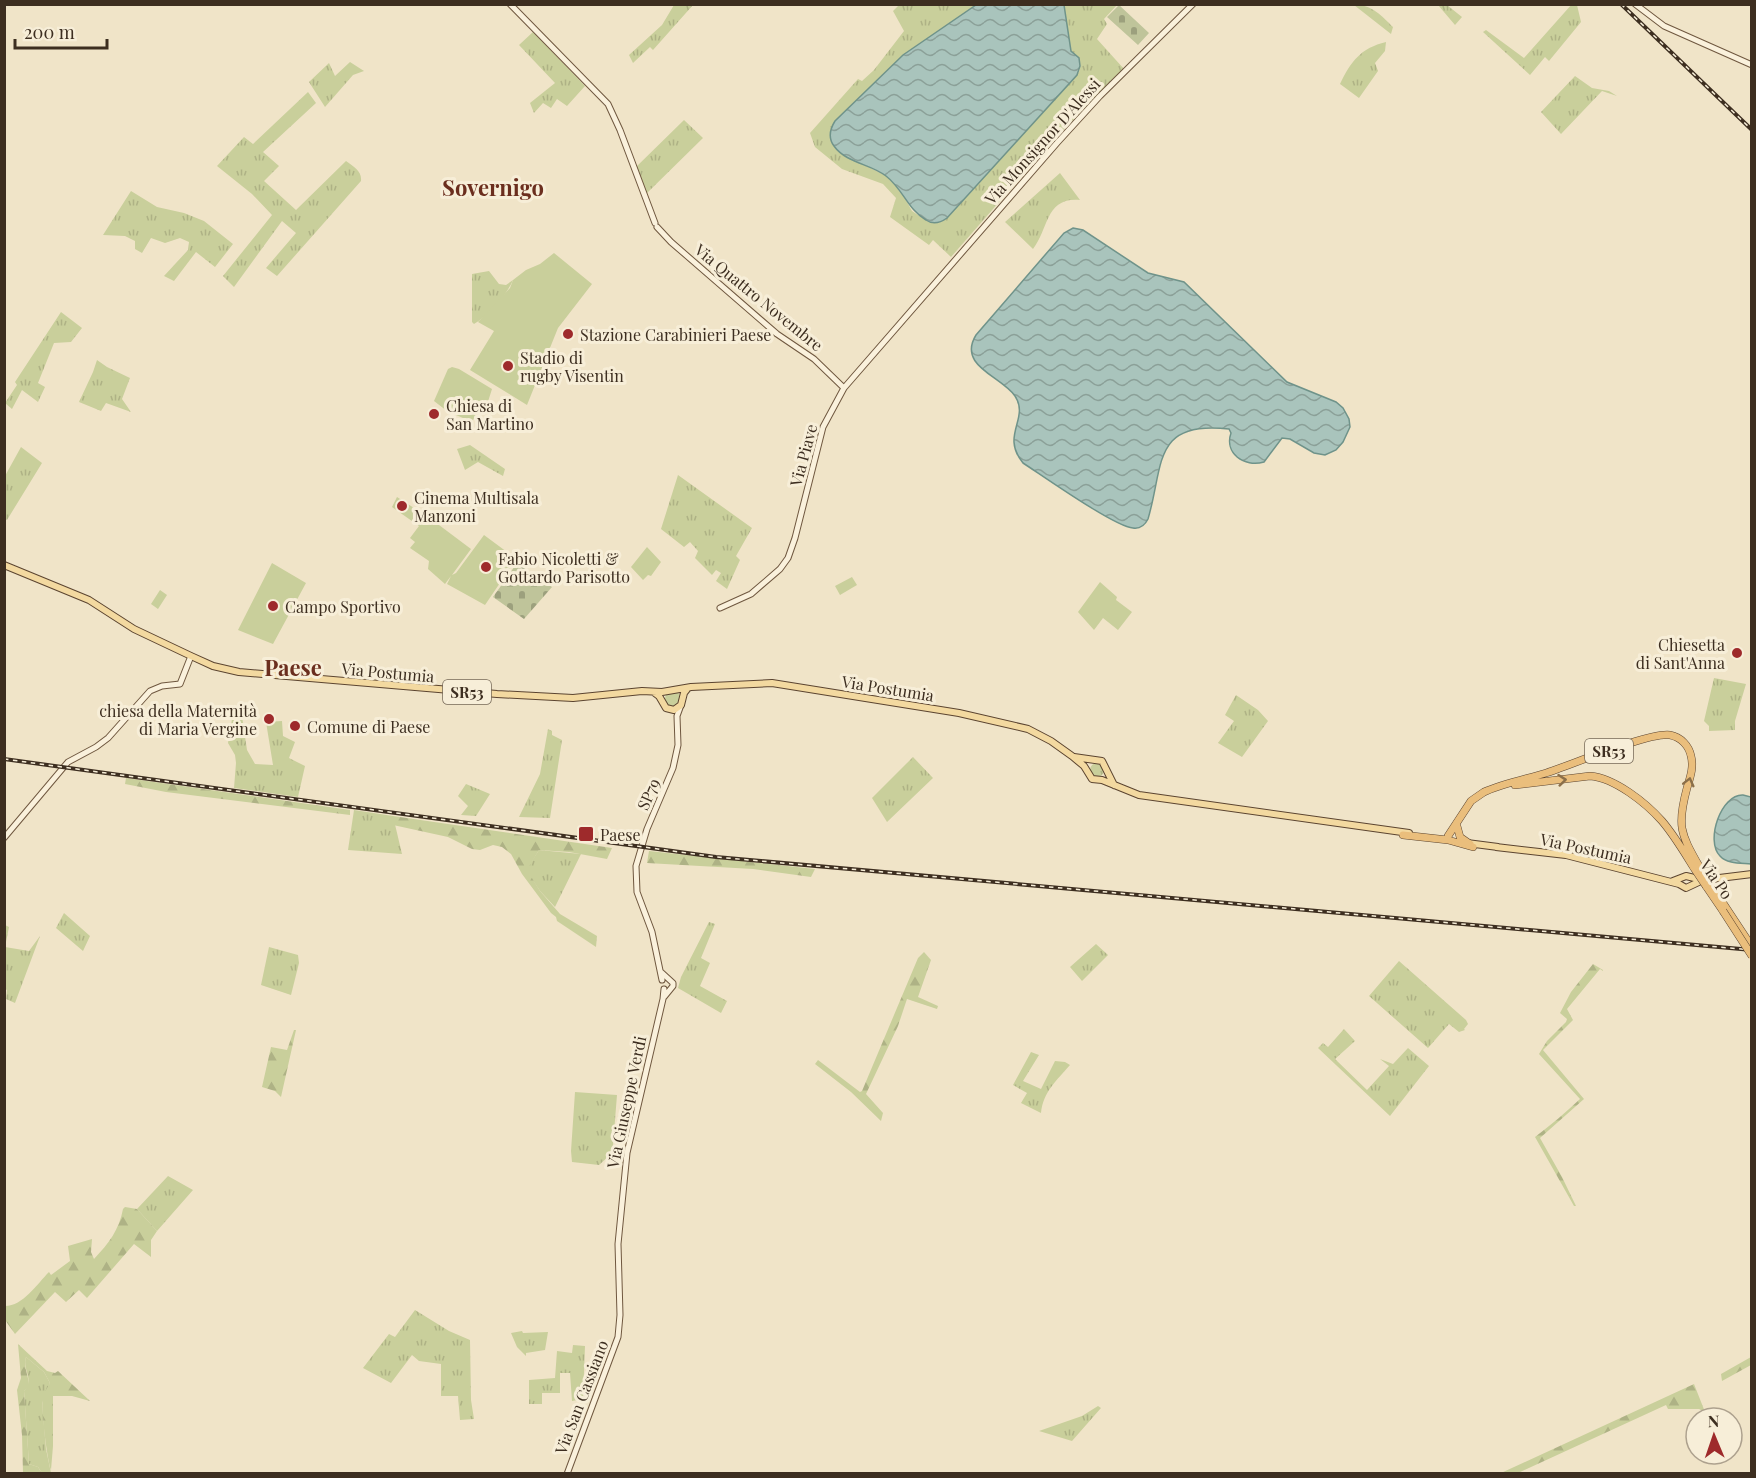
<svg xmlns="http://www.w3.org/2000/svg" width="1756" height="1478" font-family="'Playfair Display',serif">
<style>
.grass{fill:url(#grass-tufts)}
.forest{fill:url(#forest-firs)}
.cemetery{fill:url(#cemetery-stones)}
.pitch{fill:#c9cf9b}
.water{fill:url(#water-waves);stroke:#6f938a;stroke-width:1.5}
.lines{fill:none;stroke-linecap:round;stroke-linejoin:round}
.secondary-casing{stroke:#6f573f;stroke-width:7}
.primary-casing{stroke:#5b4430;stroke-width:8}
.trunk-casing{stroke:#5b4430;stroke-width:8}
.secondary{stroke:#faf1dc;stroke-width:5}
.primary{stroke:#f3d9a0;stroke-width:6}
.trunk{stroke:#eabe7c;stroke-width:7}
.rail-casing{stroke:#3d2e20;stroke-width:4}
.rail{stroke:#f7eed8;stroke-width:1.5;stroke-dasharray:4.5;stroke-linecap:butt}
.trunk-bridge-casing{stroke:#5b4430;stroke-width:8;stroke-linecap:butt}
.trunk-bridge{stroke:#eabe7c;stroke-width:7}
.oneway{stroke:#8b6f49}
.poi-dot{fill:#9e2a2b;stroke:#f7eed8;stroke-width:2}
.labels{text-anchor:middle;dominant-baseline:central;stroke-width:6;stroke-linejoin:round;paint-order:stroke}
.shield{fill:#f7eed8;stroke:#756857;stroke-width:1.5}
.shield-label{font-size:15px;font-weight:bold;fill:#3d2e20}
.street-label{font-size:16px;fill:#3d2e20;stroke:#f7eed8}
.poi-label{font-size:16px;fill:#3d2e20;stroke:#f7eed8;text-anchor:start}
.district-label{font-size:22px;font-weight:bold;fill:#6b2e1e;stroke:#f7eed8}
</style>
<defs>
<pattern id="grass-tufts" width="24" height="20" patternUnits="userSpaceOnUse" patternTransform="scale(1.5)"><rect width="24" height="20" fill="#c9cf9b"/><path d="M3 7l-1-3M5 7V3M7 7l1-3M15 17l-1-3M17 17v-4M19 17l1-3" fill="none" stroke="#aeb285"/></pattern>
<pattern id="forest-firs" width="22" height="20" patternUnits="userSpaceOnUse" patternTransform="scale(1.5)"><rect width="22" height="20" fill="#c9cf9b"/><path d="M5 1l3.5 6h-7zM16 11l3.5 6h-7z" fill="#aeb285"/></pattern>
<pattern id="cemetery-stones" width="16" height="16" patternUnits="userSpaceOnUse" patternTransform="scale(1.5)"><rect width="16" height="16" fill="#bfc49a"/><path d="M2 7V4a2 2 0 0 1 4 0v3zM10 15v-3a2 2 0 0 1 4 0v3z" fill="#9ca07d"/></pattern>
<pattern id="water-waves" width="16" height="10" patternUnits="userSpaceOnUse" patternTransform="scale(1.5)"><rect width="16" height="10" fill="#a9c4bc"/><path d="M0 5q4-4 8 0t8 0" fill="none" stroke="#8ba098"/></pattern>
</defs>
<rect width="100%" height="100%" fill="#f0e4c8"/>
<path class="grass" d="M 1572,4 L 1577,5 L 1581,22 L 1549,61 L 1545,57 L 1530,75 L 1483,32 L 1486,30 L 1524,58 Z
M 674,5 L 693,5 L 653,50 L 650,47 L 633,63 L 629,55 L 662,25 Z
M 899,5 L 976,5 L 903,55 L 835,121 C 828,132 830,142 839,152 L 888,177 L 901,191 L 912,211 L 927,221 L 937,223 L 947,218 L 1079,72 C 1082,63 1079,57 1071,51 L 1064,5 L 1117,5 L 1104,19 L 1107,24 L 1097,39 L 1124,69 L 1058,135 L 951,257 L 933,240 L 929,245 L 890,217 L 896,198 L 883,184 L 842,169 L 815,147 L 810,133 L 858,79 L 862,81 L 874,70 L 904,31 L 893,11 Z
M 1354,5 C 1371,4 1381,15 1393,27 L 1391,34 Z
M 1438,5 L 1447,5 L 1462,17 L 1455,25 Z
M 533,32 L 585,86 L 567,106 L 557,99 L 551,108 L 543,103 L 534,113 L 530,103 L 555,83 L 519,45 Z
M 1386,42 L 1385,51 L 1375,63 L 1378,71 L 1359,98 L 1340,84 C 1351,61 1361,48 1386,42 Z
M 350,62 L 364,71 L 353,75 L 325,107 L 309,82 L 329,63 L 335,76 Z
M 1575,76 L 1592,88 L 1609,91 L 1617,96 L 1602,91 L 1561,134 L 1541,112 Z
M 308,92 L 316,103 L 263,152 L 279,166 L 264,181 L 296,210 L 346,161 C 354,167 362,171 361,181 L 277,276 L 266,268 L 296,233 L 282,221 L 234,287 L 223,276 L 272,215 L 252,194 L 217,166 L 244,137 L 253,144 Z
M 684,120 L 703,138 L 645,195 L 635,168 Z
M 1060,173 L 1080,200 C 1045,197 1049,229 1033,249 L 1005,222 Z
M 131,191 L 157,207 L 184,213 L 204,221 L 233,244 L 215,267 L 196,252 L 174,281 L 164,276 L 188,250 L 189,242 L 180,238 L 165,243 L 151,238 L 142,253 L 135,249 L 135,241 L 125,236 L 103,235 Z
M 489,271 L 499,284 L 506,285 L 513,280 C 506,296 489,315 474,324 L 472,322 L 472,274 Z
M 61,312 L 82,328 L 71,342 L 54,343 L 38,383 L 45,387 L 38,402 L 22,390 L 12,409 L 5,403 L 17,385 L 15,382 Z
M 97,360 L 107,367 L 130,378 L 122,399 L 131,412 L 106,403 L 101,411 L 79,402 L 93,372 Z
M 470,445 L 505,469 L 503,476 L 478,462 L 465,470 L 457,449 Z
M 21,447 L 42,463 L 7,520 L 5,519 L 5,476 Z
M 678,475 L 752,528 L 736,556 L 740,560 L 727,589 L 716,581 L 721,573 L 716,570 L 712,575 L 695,558 L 698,551 L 690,542 L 684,547 L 661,529 Z
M 1714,678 L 1746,684 L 1735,721 L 1735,730 L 1709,731 L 1709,726 L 1704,721 Z
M665 699a8 8 0 1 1 16 0a8 8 0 1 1-16 0Z
M 1236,695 L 1258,710 L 1268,721 L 1242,757 L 1218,743 L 1234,721 L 1225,715 Z
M 234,707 L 242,716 L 247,750 L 255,764 L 273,765 L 266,722 L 282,721 L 283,736 L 295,742 L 289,758 L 305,766 L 298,797 L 234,788 L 236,763 L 235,755 L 228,743 Z
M 548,729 L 552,731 L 552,735 L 562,740 L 550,818 L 519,817 L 540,774 Z
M 913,757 L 933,778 L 887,822 L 872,798 Z
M1090 770a7 7 0 1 1 14 0a7 7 0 1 1-14 0Z
M 466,784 L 490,794 L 476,816 L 461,815 L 468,806 L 458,796 Z
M 354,810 L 393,816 L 402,854 L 348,850 Z
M 539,850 L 581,854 L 555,907 L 540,891 L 526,870 Z
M 64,913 L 90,936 L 83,951 L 56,928 Z
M 709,922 L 715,924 L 701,958 L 710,963 L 700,986 L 727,1001 L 721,1013 L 678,988 L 681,977 Z
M 5,925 L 9,927 L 5,947 L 29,951 L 40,936 L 15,1003 L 6,999 L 7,990 L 5,989 Z
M 1096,944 L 1108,955 L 1082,981 L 1070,967 Z
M 269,947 L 298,955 L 299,963 L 291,995 L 261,985 Z
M 1399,961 L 1466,1020 L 1468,1024 L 1464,1029 L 1465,1030 L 1459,1032 L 1449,1024 L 1428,1048 L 1369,996 Z
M 1344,1029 L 1355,1041 L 1335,1059 L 1367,1090 L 1389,1066 L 1380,1059 L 1393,1064 L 1408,1048 L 1429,1066 L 1390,1116 L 1318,1048 L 1323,1043 L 1328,1047 Z
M 1031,1052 L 1039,1055 L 1023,1081 L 1041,1089 L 1055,1061 L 1065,1062 L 1070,1065 C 1057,1080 1043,1092 1041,1113 L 1021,1103 L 1027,1093 L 1013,1085 Z
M 575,1092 L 617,1095 L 613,1145 L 609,1156 L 599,1165 L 572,1162 L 571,1151 Z
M 168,1176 L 193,1190 L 157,1231 L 137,1209 Z
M 415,1310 L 449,1331 L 470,1340 L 471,1400 L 474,1419 L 460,1420 L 458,1396 L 441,1396 L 441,1364 L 419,1361 L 412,1355 L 391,1383 L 363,1368 L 389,1334 L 395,1337 Z
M 522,1331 L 523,1333 L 548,1332 L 545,1350 L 526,1353 L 526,1356 L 517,1347 L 511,1333 Z
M 573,1345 L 585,1346 L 583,1399 L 572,1401 L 570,1373 L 560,1373 L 560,1393 L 542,1393 L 542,1404 L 529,1404 L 529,1380 L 555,1378 L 557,1351 L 572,1353 Z
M 26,1357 L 44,1372 L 50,1383 L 42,1403 L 46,1449 L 51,1473 L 42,1473 L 38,1467 L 29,1464 L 24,1391 C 35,1380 22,1370 26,1357 Z
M 1098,1406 L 1101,1408 L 1072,1441 L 1039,1431 L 1082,1416 Z"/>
<path class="forest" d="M 126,778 L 350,810 L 350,815 L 166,792 L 125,784 Z
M 393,816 L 612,848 L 607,859 L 569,852 L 539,850 L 527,870 L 540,891 L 560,914 L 597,936 L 596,947 L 557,921 L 556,917 L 551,913 L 522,874 L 511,854 L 502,847 L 493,845 L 480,850 L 472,849 L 448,837 L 393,825 Z
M 649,851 L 815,869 L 811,877 L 753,869 L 647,863 Z
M 924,952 L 931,960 L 918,997 L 938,1006 L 937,1009 L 907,999 L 898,1026 L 866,1094 L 883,1113 L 881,1121 L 851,1092 L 815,1064 L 818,1060 L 860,1092 L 862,1091 L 918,958 Z
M 1593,964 L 1603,970 L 1603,971 L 1600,969 L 1567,1009 L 1573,1020 L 1543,1050 L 1584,1099 L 1540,1138 L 1562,1177 L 1576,1206 L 1574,1206 L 1535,1137 C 1551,1125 1566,1112 1580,1099 L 1539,1054 L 1547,1041 L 1566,1022 L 1567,1019 L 1560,1013 L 1571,992 Z
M 294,1030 L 296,1030 L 281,1097 L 275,1091 L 262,1087 L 271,1047 L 287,1050 Z
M 125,1207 L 137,1209 L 157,1231 L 151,1240 L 151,1257 L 134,1244 L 87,1298 L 79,1290 L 66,1302 L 55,1292 L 15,1334 L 5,1320 L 5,1306 C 23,1306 37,1284 49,1272 L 51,1275 L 70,1261 L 68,1246 L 92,1239 L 91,1252 L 94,1259 C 109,1243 119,1230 123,1209 Z
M 18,1344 L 47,1371 L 55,1373 L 58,1371 L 90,1401 L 72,1396 L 53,1396 L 53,1446 L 51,1470 C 47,1460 40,1403 43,1395 C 45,1391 48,1387 50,1383 L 44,1372 L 26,1357 C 23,1367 29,1376 29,1386 L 24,1391 L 29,1464 L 38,1467 L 42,1473 L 23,1473 L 22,1435 L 17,1390 L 21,1378 Z
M 1751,1357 L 1751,1365 L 1722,1381 L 1721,1374 Z
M 1694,1384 L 1705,1412 L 1699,1409 L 1668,1409 L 1666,1405 L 1518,1473 L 1501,1473 Z"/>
<path class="cemetery" d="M 1119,5 L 1149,33 L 1138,45 L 1107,17 Z
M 517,563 L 552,587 L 524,619 L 493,597 Z"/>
<path class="pitch" d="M 554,253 L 592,284 L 558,328 L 527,405 L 470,370 L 494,331 L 478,322 L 510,288 L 513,280 L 526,270 L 540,264 Z
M 452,367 L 459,369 L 492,389 L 485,411 L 479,409 L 472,422 L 447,411 L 434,401 L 448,369 Z
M 397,497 L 431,519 L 471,549 L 452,575 L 456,573 L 484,535 L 511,555 L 515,561 L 485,605 L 447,584 L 451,576 L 445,584 L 428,569 L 429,561 L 410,548 L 415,542 L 410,538 L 419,526 L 392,507 Z
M 647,547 L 661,562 L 651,576 L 648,575 L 643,580 L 631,567 Z
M 272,563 L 306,583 L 273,644 L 238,630 Z
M 852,577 L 857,585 L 840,595 L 835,586 Z
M 1100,582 L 1117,597 L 1116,600 L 1132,612 L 1118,630 L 1103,618 L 1094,630 L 1078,612 Z
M 160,590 L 167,595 L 158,609 L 151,604 Z"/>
<path class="water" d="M 976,5 L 1064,5 L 1071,51 L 1079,58 L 1080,66 L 1077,75 L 947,218 C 940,223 933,225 926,220 C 908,210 903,189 886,176 C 871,164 846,163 834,146 C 828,138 830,129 835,121 L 903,55 Z
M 1073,228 L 1083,230 L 1148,273 L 1184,282 L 1287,382 L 1336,402 L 1343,408 L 1349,419 L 1350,427 L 1343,442 L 1336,450 L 1325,455 L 1314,453 L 1290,439 L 1282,438 L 1264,462 C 1244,468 1224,453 1231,433 L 1229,429 C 1152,420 1164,465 1148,519 C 1145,525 1140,529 1133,528 C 1115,527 1043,476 1023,463 C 1000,435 1030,419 1015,396 C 1001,376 957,366 976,335 L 1064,233 Z
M 1743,795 L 1751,797 L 1751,864 C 1741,863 1727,864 1720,856 C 1705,841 1721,794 1743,795 Z"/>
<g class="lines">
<g class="secondary-casing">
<path id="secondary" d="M 510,4 L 608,104 L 620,130 L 655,223
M 1635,4 L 1664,26 L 1752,65
M 657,227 L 671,242 L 777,334 L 814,359 L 844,388
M 720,608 L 751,594 L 780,569 L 788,558 L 795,538 L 823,427 L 844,388 L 1057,143 L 1100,96 L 1193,4
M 4,838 L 68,762 L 96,747 L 108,738 L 150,691 L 162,686 L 180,684 L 191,656
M 661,972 L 673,983 L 673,986 L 664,997
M 662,980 L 652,932 L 637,892 L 636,866 L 647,829 L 673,768 L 678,745 L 677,716 L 681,705
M 567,1474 L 618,1337 L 620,1315 L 618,1244 L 627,1153 L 663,999 L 664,989"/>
</g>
<g class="primary-casing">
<path id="primary" d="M 4,565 L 89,600 L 134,629 L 191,656 L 213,666 L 239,672 L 497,694 L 573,698 L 642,691 L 662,692 L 691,687 L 772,683 L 959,713 L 1028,729 L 1051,741 L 1072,756 L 1084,766 L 1092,779 L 1102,780 L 1139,795 L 1409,833
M 655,693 L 659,696 L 666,708 L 674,710 L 681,705 L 684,693 L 688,688
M 1074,757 L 1102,761 L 1114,785
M 1467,843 L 1498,847
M 1496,847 L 1566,855 L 1679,884 L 1686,888 L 1703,880 L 1752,874
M 1673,881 L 1686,876 L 1703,880"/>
</g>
<g class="trunk-casing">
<path id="trunk" d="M 1515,785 L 1590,776 C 1615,778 1646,803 1662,821 C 1674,835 1684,852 1694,868
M 1457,826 L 1460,837 L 1470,844
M 1403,835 L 1448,840 L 1473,847
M 1448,840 L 1448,836 L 1471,801 L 1484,792 C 1504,783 1526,779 1546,773 C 1571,765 1649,732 1670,735 C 1681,737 1689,746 1691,756 C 1694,767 1690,778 1687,788 C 1677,825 1680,833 1699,866
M 1711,885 L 1752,947
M 1706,886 L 1723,911"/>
</g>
<use href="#secondary" class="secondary"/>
<use href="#primary" class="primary"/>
<use href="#trunk" class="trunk"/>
<g class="rail-casing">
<path id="rail" d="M 1621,4 L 1752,130
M 4,759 L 716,857 L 1752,950"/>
</g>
<use href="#rail" class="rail"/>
<g class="trunk-bridge-casing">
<path id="trunk-bridge" d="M 1699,866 L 1711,885
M 1694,868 L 1706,886
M 1723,911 L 1752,956"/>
</g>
<use href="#trunk-bridge" class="trunk-bridge"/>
</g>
<defs><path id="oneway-chevron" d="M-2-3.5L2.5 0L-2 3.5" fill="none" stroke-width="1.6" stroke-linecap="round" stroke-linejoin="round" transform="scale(1.5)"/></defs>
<g class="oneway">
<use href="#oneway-chevron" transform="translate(1562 780) rotate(-6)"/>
<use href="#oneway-chevron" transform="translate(1689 782) rotate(-76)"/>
</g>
<g class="poi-dot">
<circle cx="568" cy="334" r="6"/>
<circle cx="508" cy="366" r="6"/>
<circle cx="434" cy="414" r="6"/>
<circle cx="402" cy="506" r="6"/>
<circle cx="486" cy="567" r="6"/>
<circle cx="273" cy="606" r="6"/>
<circle cx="1737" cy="653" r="6"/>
<circle cx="269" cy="719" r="6"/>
<circle cx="295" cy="726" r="6"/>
<rect x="578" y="826" width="16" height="16" rx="3"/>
</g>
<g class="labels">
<g class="shield">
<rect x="443" y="680" width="48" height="24" rx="4.5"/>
<rect x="1585" y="739" width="48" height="24" rx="4.5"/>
</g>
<g class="shield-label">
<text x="467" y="692">SR53</text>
<text x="1609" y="751">SR53</text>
</g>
<g class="street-label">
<text transform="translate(1042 141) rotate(-48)">Via Monsignor D'Alessi</text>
<text transform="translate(759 297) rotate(39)">Via Quattro Novembre</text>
<text transform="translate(803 455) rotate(-75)">Via Piave</text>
<text transform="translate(388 672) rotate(5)">Via Postumia</text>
<text transform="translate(888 688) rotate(9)">Via Postumia</text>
<text transform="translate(648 794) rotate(-66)">SP79</text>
<text transform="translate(1586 848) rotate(12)">Via Postumia</text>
<text transform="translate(1717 879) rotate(56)">Via Po</text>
<text transform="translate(626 1102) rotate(-78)">Via Giuseppe Verdi</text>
<text transform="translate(581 1397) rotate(-69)">Via San Cassiano</text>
</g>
<g class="poi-label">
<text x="580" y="334">Stazione Carabinieri Paese</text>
<text x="520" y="357">Stadio di<tspan x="520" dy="18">rugby Visentin</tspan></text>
<text x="446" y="405">Chiesa di<tspan x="446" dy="18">San Martino</tspan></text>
<text x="414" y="497">Cinema Multisala<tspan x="414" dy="18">Manzoni</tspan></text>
<text x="498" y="558">Fabio Nicoletti &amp;<tspan x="498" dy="18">Gottardo Parisotto</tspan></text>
<text x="285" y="606">Campo Sportivo</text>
<text x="1725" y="644" text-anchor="end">Chiesetta<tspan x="1725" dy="18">di Sant'Anna</tspan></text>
<text x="257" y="710" text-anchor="end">chiesa della Maternità<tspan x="257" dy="18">di Maria Vergine</tspan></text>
<text x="307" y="726">Comune di Paese</text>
<text x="600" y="834">Paese</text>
</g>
<g class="district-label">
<text x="493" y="187">Sovernigo</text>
<text x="293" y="667">Paese</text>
</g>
</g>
<rect width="1756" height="1478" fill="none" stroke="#3d2e20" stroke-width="12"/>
<g transform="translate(1714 1436) rotate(358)"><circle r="28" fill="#f7eed8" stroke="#ada18e" stroke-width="1.5"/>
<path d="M0-4.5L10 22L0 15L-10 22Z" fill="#9e2a2b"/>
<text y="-9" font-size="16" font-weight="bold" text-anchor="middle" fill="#3d2e20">N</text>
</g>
<path d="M15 39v9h92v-9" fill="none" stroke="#3d2e20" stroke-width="3"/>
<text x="24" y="39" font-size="18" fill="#3d2e20" stroke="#f7eed8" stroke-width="4.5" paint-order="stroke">200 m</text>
</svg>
